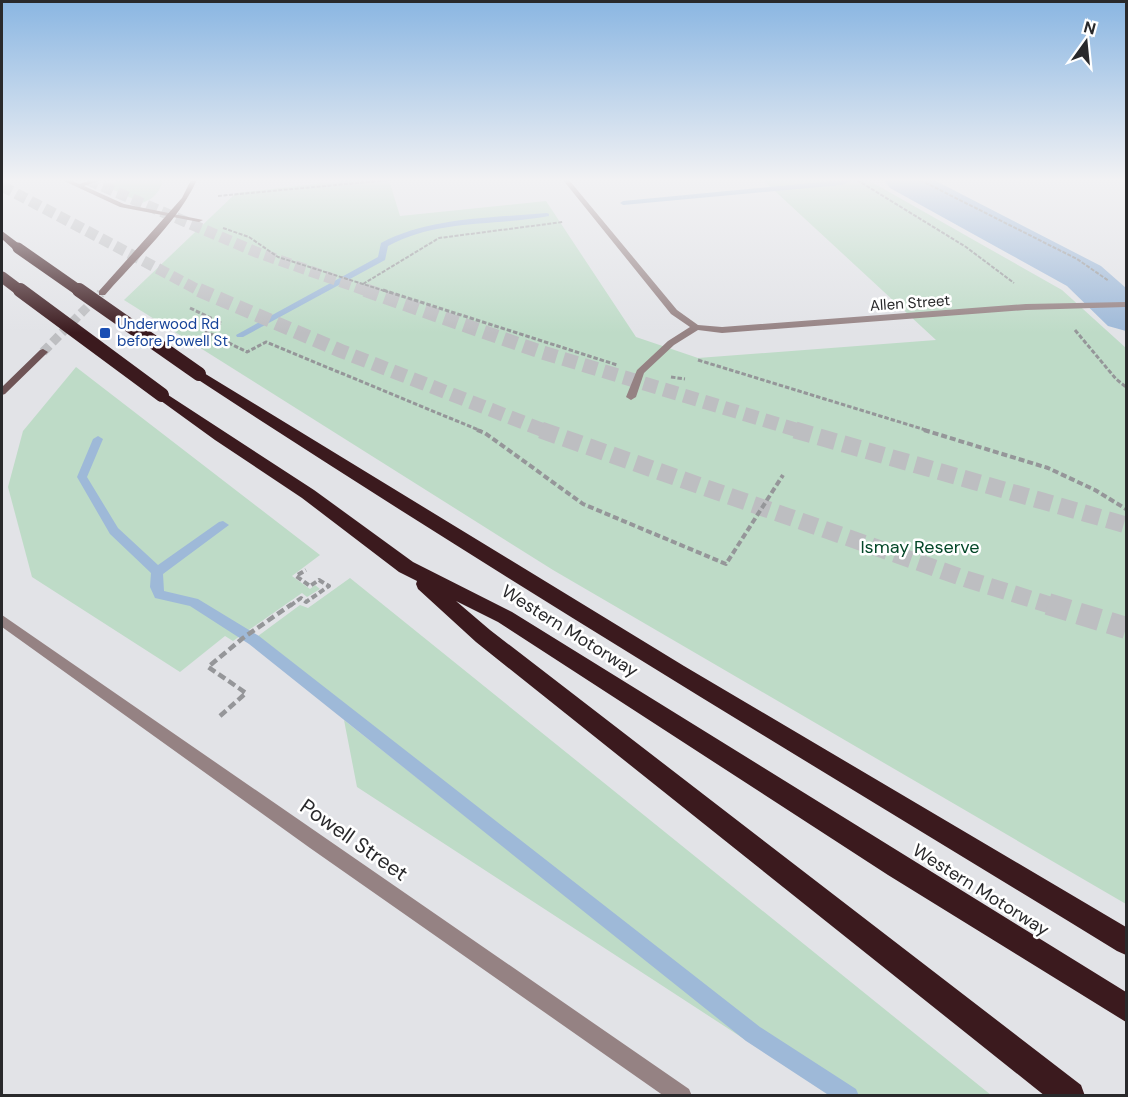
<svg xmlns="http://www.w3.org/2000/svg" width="1128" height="1097" font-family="'DM Sans',sans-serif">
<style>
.green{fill:#bedbc7}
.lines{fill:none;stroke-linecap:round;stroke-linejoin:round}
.stream{fill:#9eb9d8;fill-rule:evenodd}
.river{fill:#9eb9d8;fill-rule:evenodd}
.secondary-tunnel{stroke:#bdbec1;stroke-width:9;stroke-dasharray:9 4.5;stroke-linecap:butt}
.highway-tunnel-far3{stroke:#bdbec1;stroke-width:11;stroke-dasharray:11 5;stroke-linecap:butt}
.highway-tunnel-far2{stroke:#bdbec1;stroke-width:14;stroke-dasharray:14 7;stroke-linecap:butt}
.highway-tunnel-far1{stroke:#bdbec1;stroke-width:17;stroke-dasharray:17 8;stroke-linecap:butt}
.highway-tunnel{stroke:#bdbec1;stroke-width:22;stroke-dasharray:22 10;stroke-linecap:butt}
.path-far3{stroke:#959699;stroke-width:2;stroke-dasharray:4 1.5;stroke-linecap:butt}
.path-far2{stroke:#959699;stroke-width:3;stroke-dasharray:4.5 2;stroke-linecap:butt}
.path-far1{stroke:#959699;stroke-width:4;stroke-dasharray:6 3;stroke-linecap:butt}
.path{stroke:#959699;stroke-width:4.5;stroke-dasharray:8 4;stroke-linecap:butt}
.lane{fill:#958283;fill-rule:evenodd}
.street{fill:#958283;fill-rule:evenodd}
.secondary{fill:#6f5456;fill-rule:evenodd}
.highway{fill:#3b1a1e;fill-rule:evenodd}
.highway-bridge-far1{stroke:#3b1a1e;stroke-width:11}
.highway-bridge{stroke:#3b1a1e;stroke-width:14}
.transit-dot{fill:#1a4fb4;stroke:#fff;stroke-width:2}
.labels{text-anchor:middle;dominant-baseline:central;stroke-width:5;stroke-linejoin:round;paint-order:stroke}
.far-street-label{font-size:15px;fill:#29292b;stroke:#fff}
.far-transit-label{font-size:15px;fill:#164399;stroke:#fff;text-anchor:start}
.park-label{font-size:18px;fill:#044728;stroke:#fff}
.street-label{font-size:18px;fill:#29292b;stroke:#fff}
.near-street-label{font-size:21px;fill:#29292b;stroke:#fff}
</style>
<rect width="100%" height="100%" fill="#e2e3e7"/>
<path class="green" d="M 120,180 L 163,180 C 160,192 153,199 142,203 L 103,185 Z
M 350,180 L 389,180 L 400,216 L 546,201 L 636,337 L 698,358 L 936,340 L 763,180 L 868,180 L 1062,290 L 1126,348 L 1126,904 L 553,570 L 124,300 L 236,193 Z
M 76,367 L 320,555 L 292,576 L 310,589 L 315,585 L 320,589 L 307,597 L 302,593 L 233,641 L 225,636 L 180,672 L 32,577 L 8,487 L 23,431 Z
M 350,578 L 991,1095 L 857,1095 L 755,1029 L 258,636 L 300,605 L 308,608 Z
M 344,720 L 758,1048 L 357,787 Z"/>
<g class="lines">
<path class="stream" d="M 844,180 L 854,180 L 841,185 L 623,205 L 620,203 L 623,201 Z
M 547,213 L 549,214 L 549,216 C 496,226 437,219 388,246 L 385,260 L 243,337 L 237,337 L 236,335 L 378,257 L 381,243 C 430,217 493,218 547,213 Z
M 98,436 L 103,439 L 87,477 L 118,528 L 158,565 L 219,522 L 223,521 L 229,525 L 163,574 L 164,591 L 198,599 L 259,636 L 760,1027 L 856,1089 L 859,1096 L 830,1096 L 746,1041 L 249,644 L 190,606 L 155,598 L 150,587 L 151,573 L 110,534 L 77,477 L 93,439 Z"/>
<path class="river" d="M 884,180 L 934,180 L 1101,266 L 1126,288 L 1126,331 L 1108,326 L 1067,286 L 890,188 Z"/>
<path class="secondary-tunnel" d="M 43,352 L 101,293"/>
<path class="highway-tunnel-far3" d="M 88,180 L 256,252 L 370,292
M 2,186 L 202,292"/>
<path class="highway-tunnel-far2" d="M 199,290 L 341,351 L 545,431
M 365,290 L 541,352 L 800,431"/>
<path class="highway-tunnel-far1" d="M 541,430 L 966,579 L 1053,606
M 795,430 L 1126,525"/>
<path class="highway-tunnel" d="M 1048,604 L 1126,628"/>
<path class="path-far3" d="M 857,180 L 966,247 L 1014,283
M 920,180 L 1077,259 L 1109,281
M 218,196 L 389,180
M 223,228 L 249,237 L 278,257 L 388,292
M 363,284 L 439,238 L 563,222"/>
<path class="path-far2" d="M 383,290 L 617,365
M 190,308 L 221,323
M 1075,330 L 1116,379 L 1126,387
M 205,331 L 247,352 L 266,342 L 481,431
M 205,331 L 221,323
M 698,360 L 929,431
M 671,377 L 685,379"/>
<path class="path-far1" d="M 477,430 L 485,433 L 583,504 L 726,564 L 783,475
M 924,430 L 1048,468 L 1095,490 L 1126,509
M 290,606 L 301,598 L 306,602 L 329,586 L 319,580 L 310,586 L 296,576 L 306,570"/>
<path class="path" d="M 220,716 L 246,693 L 208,667 L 243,638 L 292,604"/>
<path class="lane" d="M 62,180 L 70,180 L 79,184 L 92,180 L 101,180 L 84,186 L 124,204 L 203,220 L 199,222 L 120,207 Z"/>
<path class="street" d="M 563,180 L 569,180 L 677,310 L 698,325 L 722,327 L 1026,304 L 1126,302 L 1126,307 L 1026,310 L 722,333 L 698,330 L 674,345 L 644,373 L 636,397 L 631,400 L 626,397 L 637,370 L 668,341 L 690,327 L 671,314 Z
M 2,615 L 689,1089 L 692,1096 L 664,1096 L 310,848 L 2,627 Z"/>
<path class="secondary" d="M 191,180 L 197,180 C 177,223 136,259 105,295 L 99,295 L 99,291 L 182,198 Z
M 43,349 L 48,352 L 46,354 L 5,394 L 2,395 L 2,387 L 40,350 Z"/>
<path class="highway" d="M 2,231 L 22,246 L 22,250 L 14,250 L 2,239 Z
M 199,370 L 684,666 L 1126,927 L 1126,955 L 1117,951 C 808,762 497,576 194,377 L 192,374 Z
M 162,391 L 314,490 L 413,562 L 512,612 L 1126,992 L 1126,1022 L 888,875 L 498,622 L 456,601 L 490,630 L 1081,1085 L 1085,1096 L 1045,1096 L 476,642 L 418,589 L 416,584 L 417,581 L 399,572 L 302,498 L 215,440 L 157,398 L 155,395 Z"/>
<path class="highway-bridge-far1" d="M 18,248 L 81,292
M 2,277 L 22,292"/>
<path class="highway-bridge" d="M 20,290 L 162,395
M 79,290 L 199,374"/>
</g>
<linearGradient id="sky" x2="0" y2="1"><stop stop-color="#8ab6e2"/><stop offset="0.54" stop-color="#f2f2f4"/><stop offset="1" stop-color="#f2f2f4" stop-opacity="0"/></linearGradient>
<rect width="1128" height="333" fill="url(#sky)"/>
<rect class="transit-dot" x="99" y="327" width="12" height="12" rx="3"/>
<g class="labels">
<g class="far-street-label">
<text transform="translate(910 303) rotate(-4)">Allen Street</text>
</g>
<g class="far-transit-label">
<text x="117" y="324">Underwood Rd<tspan x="117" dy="17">before Powell St</tspan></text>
</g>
<g class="park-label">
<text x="920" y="547">Ismay Reserve</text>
</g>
<g class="street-label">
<text transform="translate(570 631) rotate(32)">Western Motorway</text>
<text transform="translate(981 890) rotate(32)">Western Motorway</text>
</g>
<g class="near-street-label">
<text transform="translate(354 840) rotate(35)">Powell Street</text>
</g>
</g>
<rect width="1128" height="1097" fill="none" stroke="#29292b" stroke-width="6"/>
<g transform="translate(1086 42) rotate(15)" stroke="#ffffff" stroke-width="4.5" paint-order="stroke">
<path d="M0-4.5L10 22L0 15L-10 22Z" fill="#29292b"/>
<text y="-9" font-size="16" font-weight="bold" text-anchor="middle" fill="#29292b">N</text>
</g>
</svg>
